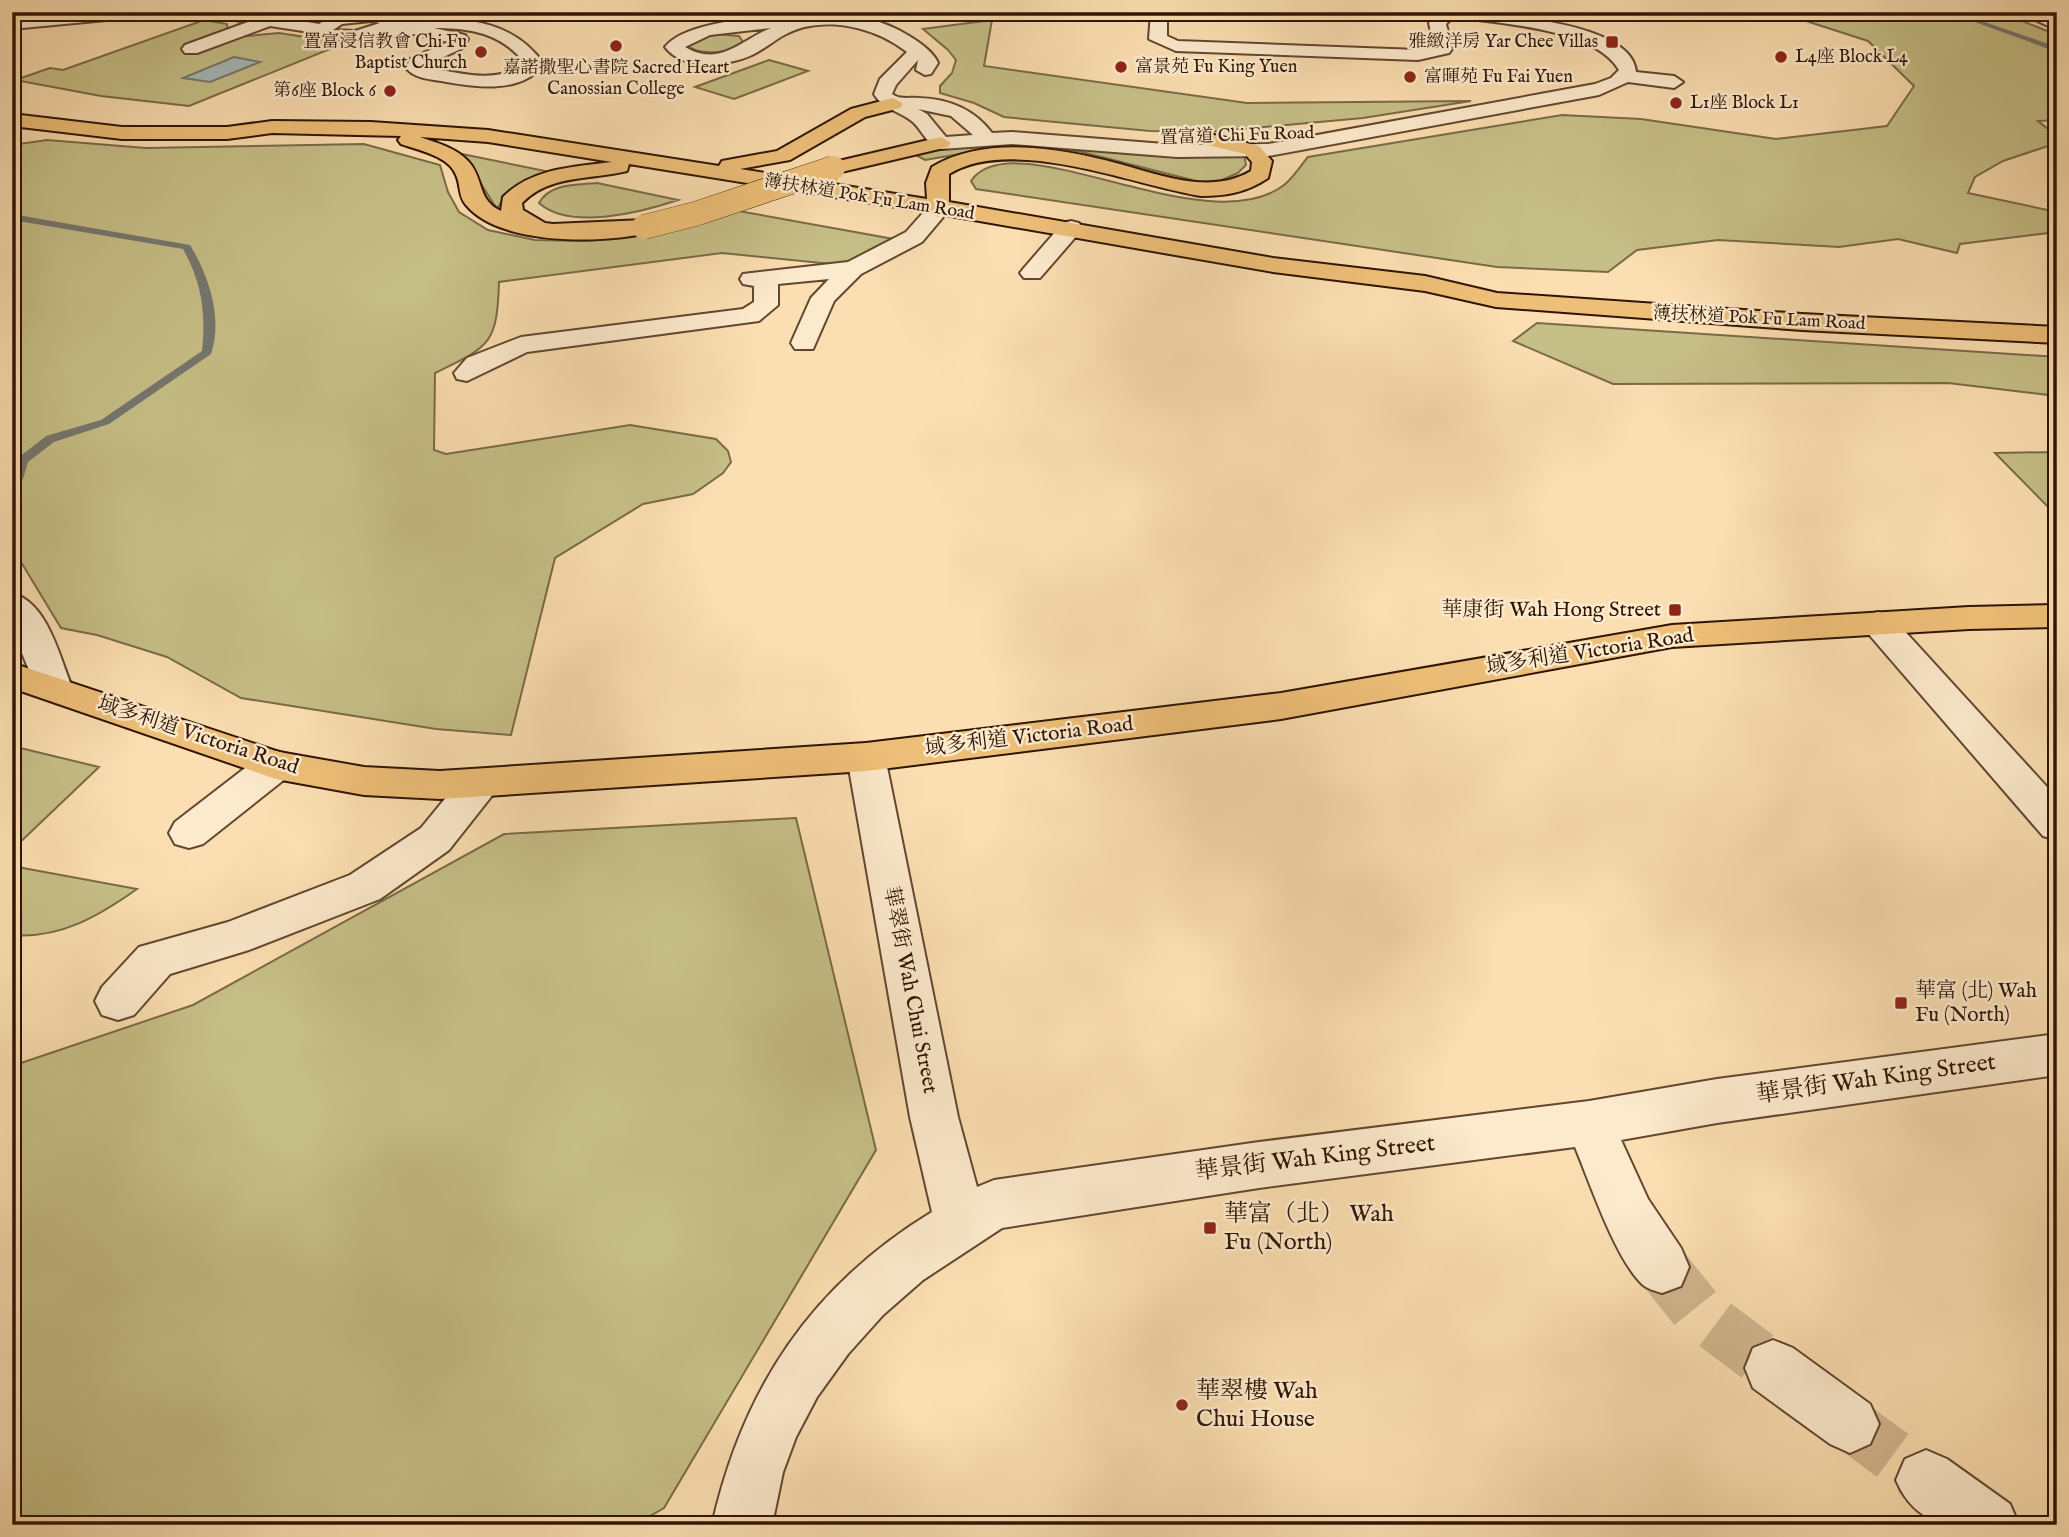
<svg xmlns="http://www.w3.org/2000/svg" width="2069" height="1537" font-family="'IM FELL English','Noto Serif TC',serif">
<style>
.green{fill:#c6bf87;stroke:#7a6a46;stroke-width:2}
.water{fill:#a5b9b8;stroke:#767770;stroke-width:2}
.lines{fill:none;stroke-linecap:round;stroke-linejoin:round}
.stream{fill:#767770;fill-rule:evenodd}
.minor-tunnel{stroke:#d2b68f;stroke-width:53;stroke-dasharray:53 26;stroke-linecap:butt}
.minor-casing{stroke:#624630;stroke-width:4}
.major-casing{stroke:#2f1405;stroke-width:4}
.minor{fill:#fceacc;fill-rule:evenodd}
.major{fill:#eebf78;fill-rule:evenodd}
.major-bridge-far1-casing{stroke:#2f1405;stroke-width:20;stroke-linecap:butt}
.major-bridge-casing{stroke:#2f1405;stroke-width:25;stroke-linecap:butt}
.major-bridge-far1{stroke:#eebf78;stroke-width:18}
.major-bridge{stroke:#eebf78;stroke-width:24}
.poi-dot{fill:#8f2418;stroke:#fceacc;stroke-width:2.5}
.labels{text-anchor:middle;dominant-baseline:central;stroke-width:5;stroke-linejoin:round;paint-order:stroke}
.far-poi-label{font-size:18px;fill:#2f1405;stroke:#fceacc;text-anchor:start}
.far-street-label{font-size:18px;fill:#2f1405;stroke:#fceacc}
.poi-label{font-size:21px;fill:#2f1405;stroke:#fceacc;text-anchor:end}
.street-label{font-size:21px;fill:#2f1405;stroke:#fceacc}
.near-street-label{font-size:24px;fill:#2f1405;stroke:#fceacc}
.near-poi-label{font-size:24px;fill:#2f1405;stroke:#fceacc;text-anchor:start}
</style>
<rect width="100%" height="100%" fill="#fbdeb1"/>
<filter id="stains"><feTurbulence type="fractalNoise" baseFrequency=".00286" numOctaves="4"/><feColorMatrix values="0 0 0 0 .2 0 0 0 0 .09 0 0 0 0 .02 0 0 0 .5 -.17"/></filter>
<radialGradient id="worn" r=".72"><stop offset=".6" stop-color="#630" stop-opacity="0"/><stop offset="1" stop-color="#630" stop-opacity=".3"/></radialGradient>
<path class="green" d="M 418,12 L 498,12 L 504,18 L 406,21 L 402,17 Z
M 1778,12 L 2000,12 L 2057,35 L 2057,120 L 2038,121 L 2053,133 L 2054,144 L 2003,161 L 1975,177 L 1968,193 L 2057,212 L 2057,232 L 1960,244 L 1957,253 L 1898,239 L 1839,247 L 1718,240 L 1637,250 L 1608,272 L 1497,267 L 976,189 L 971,181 C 1013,119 1206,245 1284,185 C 1293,178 1301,165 1308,157 L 1562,115 L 1641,119 L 1776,139 L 1887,126 L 1914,86 L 1868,41 Z
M 204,20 L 227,24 L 228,30 L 236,37 L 279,33 L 345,43 L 189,106 L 101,96 L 15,80 L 50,68 L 63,70 Z
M 992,20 L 984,66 L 1247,103 L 1471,101 L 1363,118 L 1210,132 L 1150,131 L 1004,117 L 974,103 L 940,93 L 940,86 L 952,73 L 956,60 L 948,50 L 923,29 Z
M 714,34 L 739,36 L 743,42 C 729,54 700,56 686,45 L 691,39 Z
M 769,60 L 808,71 L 734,99 L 695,87 Z
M 47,140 L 146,148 L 364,144 L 440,165 L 448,192 L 459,212 L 488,230 L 535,240 L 587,241 L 645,235 L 733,210 L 899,240 L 841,265 L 722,253 L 499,282 C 497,345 490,346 435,373 L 434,450 L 446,454 L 630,425 L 716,439 L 728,451 L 731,462 L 723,473 L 693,494 L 643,504 L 555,558 L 511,735 L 436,729 L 241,698 L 167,657 L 97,635 L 61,628 L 21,562 L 12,562 L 12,145 Z
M 986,142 C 1073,146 1158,158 1244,154 L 1246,165 L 1238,173 L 1222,180 L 1200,182 L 1078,151 L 989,149 L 925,160 L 912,153 Z
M 462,154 L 555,173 C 529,179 510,185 497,209 Z
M 597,183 L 678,200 C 642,212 570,231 539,203 C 550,183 577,185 597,183 Z
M 1537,323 L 2057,357 L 2057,396 L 1948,383 L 1613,384 L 1513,341 Z
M 2057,452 L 2057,516 L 1995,453 Z
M 12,746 L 99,767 L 12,850 Z
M 796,818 L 876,1150 L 664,1508 L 634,1525 L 12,1525 L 12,1066 L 193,1005 L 504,834 Z
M 12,866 L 137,889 C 99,916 60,939 12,935 Z"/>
<path class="water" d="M 234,57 L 260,62 L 210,82 L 183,78 Z"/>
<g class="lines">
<path class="stream" d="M 1959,12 L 1967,12 L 1976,19 L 2057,47 L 2057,52 L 1972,21 Z
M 12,214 L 190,245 C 209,276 223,318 211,354 L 109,424 L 54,442 L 28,462 L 23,479 L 12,485 L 18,458 L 46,436 L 101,420 L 202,351 C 206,313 202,283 183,249 L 12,220 Z"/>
<path class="minor-tunnel" d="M 1662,1267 L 1698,1312 L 1773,1368
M 1850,1424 L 1926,1480"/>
<g class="minor-casing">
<path id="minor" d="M 83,12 L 146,12 L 138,17 L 12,29 L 12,19 Z
M 207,12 L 248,12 L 319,24 L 332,16 L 361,12 L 387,14 L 395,19 C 452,18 507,13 544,64 C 521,95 474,87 441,81 C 428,79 414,78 406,68 L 410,59 L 448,42 L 418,34 L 382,35 L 345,42 L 316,33 L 270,26 L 197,53 L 185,53 L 182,49 L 185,45 L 248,22 L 215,17 ZM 371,21 L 380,23 L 355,31 L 333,30 L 342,24 ZM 434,28 C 471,28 501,33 525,63 C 498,85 458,73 427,67 L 424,66 L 463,48 L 468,39 L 465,35 Z
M 1151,12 L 1167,12 L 1167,36 L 1178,41 L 1418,50 L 1434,46 L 1429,23 L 1439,12 C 1478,12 1633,19 1636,72 L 1674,76 L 1683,82 L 1674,88 L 1628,82 L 1599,95 L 1268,156 L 1177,157 L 1012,144 L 941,149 C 928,146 923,132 914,123 C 901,111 883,110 874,94 L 880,79 L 907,52 C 879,30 840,19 804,27 C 779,34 772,45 752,55 C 728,66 683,71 665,47 C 692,12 831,12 872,20 C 891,24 931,45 938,63 L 931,74 L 925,75 L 916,70 L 918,60 L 896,85 L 892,94 C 900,100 909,97 919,98 C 949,99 974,109 992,133 L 1012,132 L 1177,145 L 1268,144 L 1595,84 L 1611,78 L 1619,70 C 1595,28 1497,23 1453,17 L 1446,24 L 1452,49 L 1449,53 L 1418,60 L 1176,51 L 1149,39 ZM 771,28 C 742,39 721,68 685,47 L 710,35 ZM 918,109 L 951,116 L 973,135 L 946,137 L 927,114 Z
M 2018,12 L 2041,12 L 2057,19 L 2057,30 Z
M 938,203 L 949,210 L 922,242 L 861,274 L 834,301 L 813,349 L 795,349 L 791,343 L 811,298 L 829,279 L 778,284 L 778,305 L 759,321 L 527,352 L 467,381 L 457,379 L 454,373 L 467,358 L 521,337 L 743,309 L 754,302 L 754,286 L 743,284 L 740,279 L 743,274 L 848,262 L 906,232 L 930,205 Z
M 1071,221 L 1079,223 L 1082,228 L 1079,233 L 1040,278 L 1024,278 L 1020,273 L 1024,268 L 1063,223 Z
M 12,593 C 48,603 59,656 72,687 L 67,696 L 54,699 L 41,696 L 36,687 L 12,629 Z
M 1878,612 L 1890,615 L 2057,798 L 2057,840 L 2043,836 L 1866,631 L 1861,623 L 1866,615 Z
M 866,743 L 879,747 L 885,757 L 958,1117 L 977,1187 L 994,1180 L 1259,1142 L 1589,1101 L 1717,1079 L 2057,1034 L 2057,1075 L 1717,1123 L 1621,1140 L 1648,1199 L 1681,1248 L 1689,1267 L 1681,1286 L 1662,1293 C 1656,1291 1647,1289 1642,1284 C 1615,1258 1590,1183 1575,1147 L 1259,1188 L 1002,1228 L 923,1280 L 883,1315 L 848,1354 L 817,1397 L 796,1437 L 783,1472 L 772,1525 L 712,1525 C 743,1388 811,1286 932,1212 L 910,1117 L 847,757 L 853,747 Z
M 276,751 L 290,755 L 295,765 L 290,775 L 203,844 L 189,848 L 175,844 L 169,833 L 175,822 L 262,755 Z
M 480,769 L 494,773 L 499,783 L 494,793 L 449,850 L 380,899 L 249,950 L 170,974 L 134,1015 L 118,1020 L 102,1015 L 95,1001 L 102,987 L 139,947 L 228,922 L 350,875 L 421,828 L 466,773 Z
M 1773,1340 L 1793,1348 L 1870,1404 L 1879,1424 L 1870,1444 L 1850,1453 L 1830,1444 L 1753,1388 L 1745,1368 L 1753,1348 Z
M 1926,1450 L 1947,1459 L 2010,1504 L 2019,1525 C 1967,1525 1920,1537 1896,1480 L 1905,1459 Z"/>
</g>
<g class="major-casing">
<path id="major" d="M 893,98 L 903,104 L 900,108 L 865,117 L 790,160 L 740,169 L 927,199 L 926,183 L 932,167 C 984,135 1060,148 1116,163 C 1159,174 1209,196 1251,171 L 1252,162 L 1245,154 L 1203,144 L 1200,140 L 1203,136 L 1210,134 L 1259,146 L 1272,161 L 1268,178 C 1247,192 1227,196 1201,196 C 1133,185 1013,135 949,174 L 949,202 L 1273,258 L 1425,276 L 1497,293 L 1802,314 L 2057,327 L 2057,343 L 1802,330 L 1496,307 L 1425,291 L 1273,272 L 945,215 L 938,217 L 928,212 L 629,164 L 627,171 C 592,180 550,174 522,203 L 523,210 L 545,223 L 553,224 L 644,220 L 652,222 L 655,227 L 652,232 C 605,244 500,246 466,205 C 458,196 461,185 456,175 C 449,156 418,150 401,144 L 398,140 L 401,136 L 272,133 L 227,139 L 122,139 L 12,126 L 12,114 L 122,127 L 227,127 L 272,121 L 371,122 L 488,130 L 719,166 L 722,161 L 777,151 L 851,109 ZM 420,137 L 488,142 L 612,162 C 573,167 532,168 503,197 L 501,211 C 477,200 484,179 469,162 C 457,148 437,143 420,137 Z
M 941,137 L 951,143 L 948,147 L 833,174 L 823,168 L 826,164 Z
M 2057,605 L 2057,627 L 1969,629 L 1672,647 L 1281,719 L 866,771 L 440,799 L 364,795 L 276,779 L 12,688 L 12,663 L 279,752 L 364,767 L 440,771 L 866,743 L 1281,693 L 1672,625 L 1969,607 Z"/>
</g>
<use href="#minor" class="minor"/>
<use href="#major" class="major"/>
<g class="major-bridge-far1-casing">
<path id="major-bridge-far1" d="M 830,169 L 833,168"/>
</g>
<g class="major-bridge-casing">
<path id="major-bridge" d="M 644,227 L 695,214 L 833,168"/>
</g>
<use href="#major-bridge-far1" class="major-bridge-far1"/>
<use href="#major-bridge" class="major-bridge"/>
</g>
<g class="poi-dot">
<rect x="1605" y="35" width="14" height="14" rx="3.5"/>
<circle cx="616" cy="46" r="7"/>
<circle cx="481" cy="52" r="7"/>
<circle cx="1781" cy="57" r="7"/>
<circle cx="1121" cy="67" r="7"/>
<circle cx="1410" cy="77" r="7"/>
<circle cx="390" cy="91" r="7"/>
<circle cx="1676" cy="103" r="7"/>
<rect x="1668" y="603" width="14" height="14" rx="3.5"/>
<rect x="1894" y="996" width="14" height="14" rx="3.5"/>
<rect x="1203" y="1221" width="14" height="14" rx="3.5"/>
<circle cx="1182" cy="1405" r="7"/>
</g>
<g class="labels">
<g class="far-poi-label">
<text x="467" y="42" text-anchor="end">置富浸信教會 Chi Fu<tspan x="467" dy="21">Baptist Church</tspan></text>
<text x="1598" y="42" text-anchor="end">雅緻洋房 Yar Chee Villas</text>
<text x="1795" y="57">L4座 Block L4</text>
<text x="1135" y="67">富景苑 Fu King Yuen</text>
<text x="616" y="68" text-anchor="middle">嘉諾撒聖心書院 Sacred Heart<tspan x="616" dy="21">Canossian College</tspan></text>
<text x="1424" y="77">富暉苑 Fu Fai Yuen</text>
<text x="376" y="91" text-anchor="end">第6座 Block 6</text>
<text x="1690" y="103">L1座 Block L1</text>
</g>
<g class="far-street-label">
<text transform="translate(1237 136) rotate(-2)">置富道 Chi Fu Road</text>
<text transform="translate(869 198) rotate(9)">薄扶林道 Pok Fu Lam Road</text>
<text transform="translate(1759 319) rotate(3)">薄扶林道 Pok Fu Lam Road</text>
</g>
<g class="poi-label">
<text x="1661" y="610">華康街 Wah Hong Street</text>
<text x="1915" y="991" text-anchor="start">華富 (北) Wah<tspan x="1915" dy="24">Fu (North)</tspan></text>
</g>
<g class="street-label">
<text transform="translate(1590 652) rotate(-9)">域多利道 Victoria Road</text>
<text transform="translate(198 736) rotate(18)">域多利道 Victoria Road</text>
<text transform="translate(1029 737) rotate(-7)">域多利道 Victoria Road</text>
<text transform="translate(910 990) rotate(79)">華翠街 Wah Chui Street</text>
</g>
<g class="near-street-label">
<text transform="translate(1876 1079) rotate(-8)">華景街 Wah King Street</text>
<text transform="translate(1315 1158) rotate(-7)">華景街 Wah King Street</text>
</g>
<g class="near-poi-label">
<text x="1224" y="1214">華富（北） Wah<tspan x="1224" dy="28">Fu (North)</tspan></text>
<text x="1196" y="1391">華翠樓 Wah<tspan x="1196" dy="28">Chui House</tspan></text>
</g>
</g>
<rect width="2069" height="1537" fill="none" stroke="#fbdeb1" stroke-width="42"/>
<rect x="14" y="14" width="2041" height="1509" fill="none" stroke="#2f1405" stroke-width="3.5"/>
<rect x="21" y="21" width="2027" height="1495" fill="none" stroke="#2f1405" stroke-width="2"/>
<rect width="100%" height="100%" filter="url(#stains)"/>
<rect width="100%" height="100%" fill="url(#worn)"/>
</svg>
